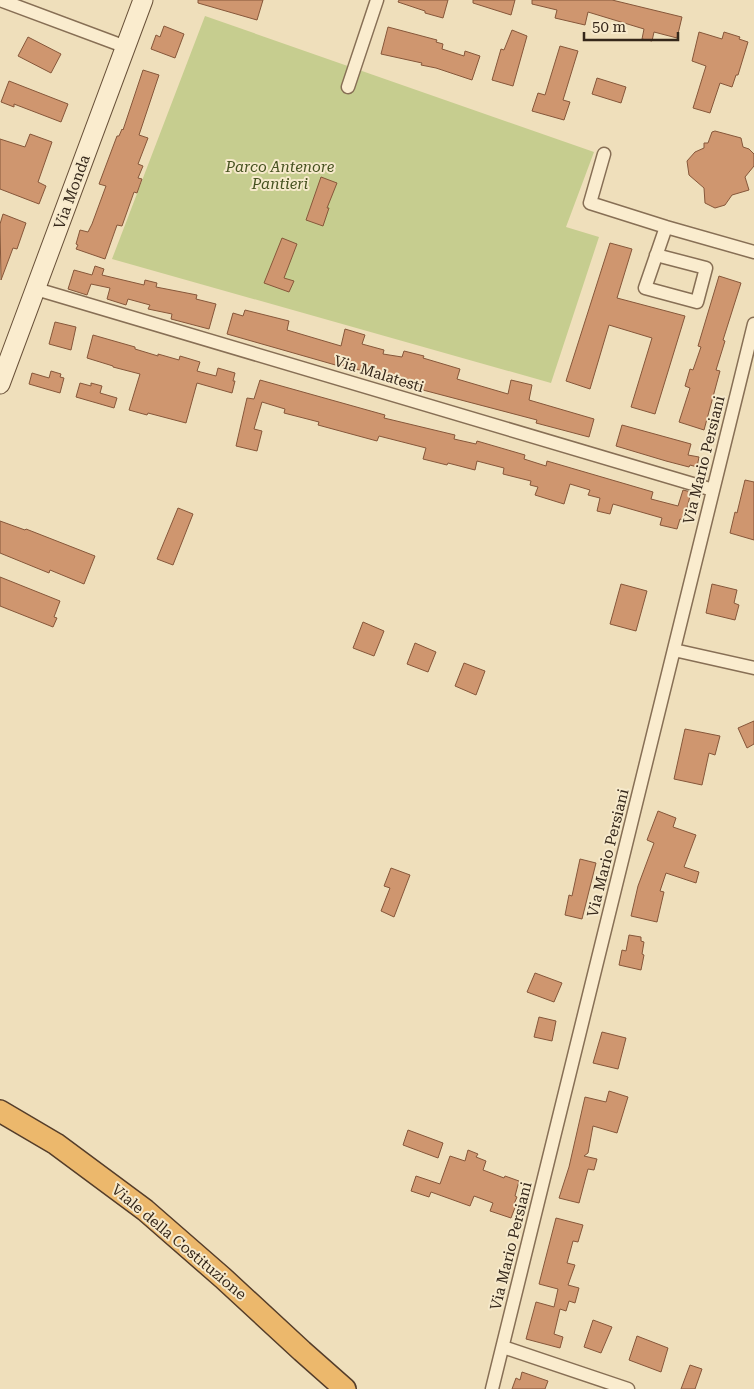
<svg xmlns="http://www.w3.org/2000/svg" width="754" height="1389" font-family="'Roboto Serif',serif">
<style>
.green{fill:#c6cd8f}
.building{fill:#cf966f;stroke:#86573a}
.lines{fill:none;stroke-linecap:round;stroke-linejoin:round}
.minor-casing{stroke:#876f55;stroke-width:15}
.secondary-casing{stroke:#685038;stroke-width:21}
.trunk-casing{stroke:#543d2a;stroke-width:24}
.minor{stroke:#faecce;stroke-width:12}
.secondary{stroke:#faecce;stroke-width:19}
.trunk{stroke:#ecb86c;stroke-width:21}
.labels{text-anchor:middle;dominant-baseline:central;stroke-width:4;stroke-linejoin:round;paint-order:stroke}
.park-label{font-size:15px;font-style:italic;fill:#465220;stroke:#f6e9cb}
.street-label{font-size:15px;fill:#35271a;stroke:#f6e9cb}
</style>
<rect width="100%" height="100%" fill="#efdfbb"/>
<path class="green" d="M 205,16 L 594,152 L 566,227 L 599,237 L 551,383 L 112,259 Z"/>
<path class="building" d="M 198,0 L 263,0 L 257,20 L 198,3 Z
M 399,0 L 448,0 L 443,18 L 425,13 L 425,11 L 398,2 Z
M 473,0 L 515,0 L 511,15 L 473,3 Z
M 532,0 L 612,0 L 682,17 L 677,38 L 654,32 L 652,41 L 642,39 L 644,29 L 588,12 L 585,25 L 555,18 L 557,10 L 532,4 Z
M 164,26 L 184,34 L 175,58 L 151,49 L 156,35 L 160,37 Z
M 388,27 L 437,40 L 436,42 L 443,44 L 442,49 L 464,56 L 465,51 L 480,56 L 472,80 L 436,68 L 421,65 L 422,63 L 381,54 Z
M 512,30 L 527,36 L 513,86 L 492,80 L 501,49 L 504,50 Z
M 699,32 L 722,39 L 724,32 L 740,37 L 739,39 L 748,42 L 738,75 L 736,75 L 732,87 L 720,83 L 710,113 L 693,108 L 706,66 L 692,61 Z
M 28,37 L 61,54 L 51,73 L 18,56 Z
M 560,46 L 578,51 L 563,100 L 570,102 L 564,120 L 532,111 L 538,93 L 545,95 Z
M 143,70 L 159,75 L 139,135 L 148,138 L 138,164 L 143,166 L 138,178 L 142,179 L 137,193 L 134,192 L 122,226 L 117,225 L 105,259 L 76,249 L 78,245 L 76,244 L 80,230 L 88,232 L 92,224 L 106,186 L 99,184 L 117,136 L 119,136 L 122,129 L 123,130 Z
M 597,78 L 626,87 L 621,103 L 592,94 Z
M 9,81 L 68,104 L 61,122 L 14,104 L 14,107 L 1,102 Z
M 715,131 L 741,138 L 743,147 L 749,149 L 754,154 L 754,166 L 745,177 L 749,190 L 732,195 L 725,205 L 715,208 L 705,203 L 704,188 L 689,175 L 687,161 L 695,152 L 704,148 L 704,143 L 708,143 L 712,132 Z
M 30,134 L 52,142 L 38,182 L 46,186 L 39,204 L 0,189 L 0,139 L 25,147 Z
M 321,177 L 337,183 L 327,208 L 329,208 L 323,226 L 306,220 Z
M 3,214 L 26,223 L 17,249 L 13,248 L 1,280 L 0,224 Z
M 282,238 L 297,244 L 284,278 L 294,281 L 289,292 L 264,283 Z
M 610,243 L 632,249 L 617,298 L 685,316 L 655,414 L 631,407 L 652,338 L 609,325 L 590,389 L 566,381 Z
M 95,266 L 104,269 L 102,275 L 144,285 L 145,280 L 157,283 L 156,287 L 197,295 L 196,299 L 216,304 L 209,329 L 171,319 L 172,314 L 148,309 L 150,305 L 128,299 L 126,305 L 107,299 L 110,288 L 91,284 L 87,295 L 68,289 L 74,270 L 92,275 Z
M 719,276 L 741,283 L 723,340 L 725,341 L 716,370 L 720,371 L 704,430 L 679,422 L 690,388 L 685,386 L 690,369 L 693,370 L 701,347 L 698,346 Z
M 245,310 L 289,321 L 287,330 L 341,346 L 345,329 L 365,335 L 362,344 L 384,350 L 383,354 L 402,357 L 404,351 L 424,356 L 423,358 L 460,369 L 457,379 L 508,394 L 511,380 L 532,385 L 529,400 L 594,419 L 589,437 L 536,423 L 537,420 L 362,374 L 363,371 L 339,365 L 339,366 L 227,334 L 233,313 L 243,316 Z
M 55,322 L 76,327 L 71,350 L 49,344 Z
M 93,335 L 135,347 L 135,349 L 158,356 L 158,354 L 179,360 L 180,356 L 200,362 L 197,371 L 216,376 L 218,368 L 235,373 L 233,381 L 235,381 L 232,393 L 197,383 L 186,423 L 148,413 L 147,415 L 129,410 L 140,374 L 113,367 L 113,366 L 87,358 Z
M 51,371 L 61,374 L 60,377 L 64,378 L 60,393 L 29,384 L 32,373 L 49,378 Z
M 260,380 L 385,415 L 384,418 L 455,435 L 454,439 L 476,444 L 477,441 L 525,455 L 524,459 L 546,466 L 547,461 L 653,492 L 651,499 L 678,506 L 683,490 L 691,492 L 684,520 L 680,519 L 677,529 L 660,525 L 662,518 L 613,504 L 610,514 L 597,511 L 600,498 L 588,495 L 590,490 L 570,484 L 564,504 L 535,495 L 538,487 L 530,485 L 531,481 L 503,474 L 504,468 L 477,461 L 475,470 L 448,463 L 447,465 L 423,459 L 426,448 L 379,436 L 377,441 L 318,425 L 319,422 L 284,413 L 285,409 L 262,402 L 254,429 L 262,431 L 257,451 L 236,446 L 247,398 L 254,399 Z
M 80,383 L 91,386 L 91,383 L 102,386 L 100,393 L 117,398 L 114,408 L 76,397 Z
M 622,425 L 691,444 L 688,455 L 699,457 L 697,467 L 690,465 L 689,467 L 666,461 L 616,446 Z
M 745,480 L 754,482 L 754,540 L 730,533 L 735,512 L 737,513 Z
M 178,508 L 193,514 L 173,565 L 157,559 Z
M 0,521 L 25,530 L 26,529 L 95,556 L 84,584 L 50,570 L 49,573 L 0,553 Z
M 0,577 L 60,601 L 54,617 L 57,618 L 53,627 L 0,606 Z
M 621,584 L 647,591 L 636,631 L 610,624 Z
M 712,584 L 737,590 L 734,603 L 739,605 L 735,620 L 706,613 Z
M 363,622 L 384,631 L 374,656 L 353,648 Z
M 415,643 L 436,652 L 428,672 L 407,664 Z
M 464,663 L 485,671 L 476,695 L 455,686 Z
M 754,721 L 754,744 L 747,748 L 738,728 Z
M 685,729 L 720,736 L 715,755 L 709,753 L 702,785 L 674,779 Z
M 658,811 L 676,818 L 673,827 L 696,835 L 684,867 L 699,872 L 696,883 L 666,873 L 660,891 L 664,892 L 657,922 L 631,916 L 638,886 L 654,843 L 647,840 Z
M 580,859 L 596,863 L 582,919 L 565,915 L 569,895 L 572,896 Z
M 391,868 L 410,875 L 394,917 L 381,911 L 390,888 L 384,886 Z
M 629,935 L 641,937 L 641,941 L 644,942 L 642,954 L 644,955 L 641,970 L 619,965 L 622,950 L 626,951 Z
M 535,973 L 562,983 L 554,1002 L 527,992 Z
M 539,1017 L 556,1021 L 552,1041 L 534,1037 Z
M 602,1032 L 626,1038 L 618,1069 L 593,1063 Z
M 609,1091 L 628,1097 L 617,1133 L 593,1126 L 588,1153 L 584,1156 L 597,1159 L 594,1170 L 588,1169 L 579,1203 L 559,1198 L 569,1167 L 585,1097 L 606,1102 Z
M 408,1130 L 443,1143 L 438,1158 L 403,1145 Z
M 468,1150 L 478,1154 L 476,1157 L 486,1161 L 483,1170 L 504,1178 L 505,1176 L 519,1181 L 515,1196 L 517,1197 L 514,1204 L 516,1205 L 511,1218 L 490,1211 L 493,1203 L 474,1196 L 470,1206 L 431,1192 L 429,1197 L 411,1191 L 416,1176 L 440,1184 L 450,1156 L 465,1161 Z
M 556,1218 L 583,1225 L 578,1242 L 573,1241 L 567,1263 L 575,1265 L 568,1285 L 579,1288 L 575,1303 L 569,1301 L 566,1311 L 560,1309 L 554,1334 L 563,1337 L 560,1348 L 526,1339 L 536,1302 L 554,1307 L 558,1289 L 539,1284 Z
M 593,1320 L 612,1327 L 601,1353 L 584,1347 Z
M 637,1336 L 668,1348 L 661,1372 L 629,1360 Z
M 690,1365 L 702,1369 L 695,1389 L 681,1389 Z
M 522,1372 L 548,1381 L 545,1389 L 512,1389 L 516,1378 L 520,1380 Z"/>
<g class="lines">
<g class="minor-casing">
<path id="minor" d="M 0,0 L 126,47
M 348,87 L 377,0
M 604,154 L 590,203 L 666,227 L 754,252
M 656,255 L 706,268 L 697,302 L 645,288 L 666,227
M 36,289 L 713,490
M 674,650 L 754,668
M 503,1347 L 628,1389
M 492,1389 L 754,324"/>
</g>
<g class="secondary-casing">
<path id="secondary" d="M 0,384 L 143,0"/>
</g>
<g class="trunk-casing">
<path id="trunk" d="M 0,1111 L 56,1144 L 145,1210 L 223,1278 L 302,1351 L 345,1389"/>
</g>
<use href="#minor" class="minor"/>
<use href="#secondary" class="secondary"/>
<use href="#trunk" class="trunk"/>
</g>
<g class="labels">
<g class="park-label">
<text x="280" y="167">Parco Antenore<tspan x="280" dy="17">Pantieri</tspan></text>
</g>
<g class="street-label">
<text transform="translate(72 192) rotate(-70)">Via Monda</text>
<text transform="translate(379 374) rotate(17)">Via Malatesti</text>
<text transform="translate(704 460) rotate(-76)">Via Mario Persiani</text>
<text transform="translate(608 853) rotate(-76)">Via Mario Persiani</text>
<text transform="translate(179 1242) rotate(40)">Viale della Costituzione</text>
<text transform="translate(511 1246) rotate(-76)">Via Mario Persiani</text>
</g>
</g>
<path d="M584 32v8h94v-8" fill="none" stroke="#35271a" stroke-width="2.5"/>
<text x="592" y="32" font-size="15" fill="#35271a" stroke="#f6e9cb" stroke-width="4" paint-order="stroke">50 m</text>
</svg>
